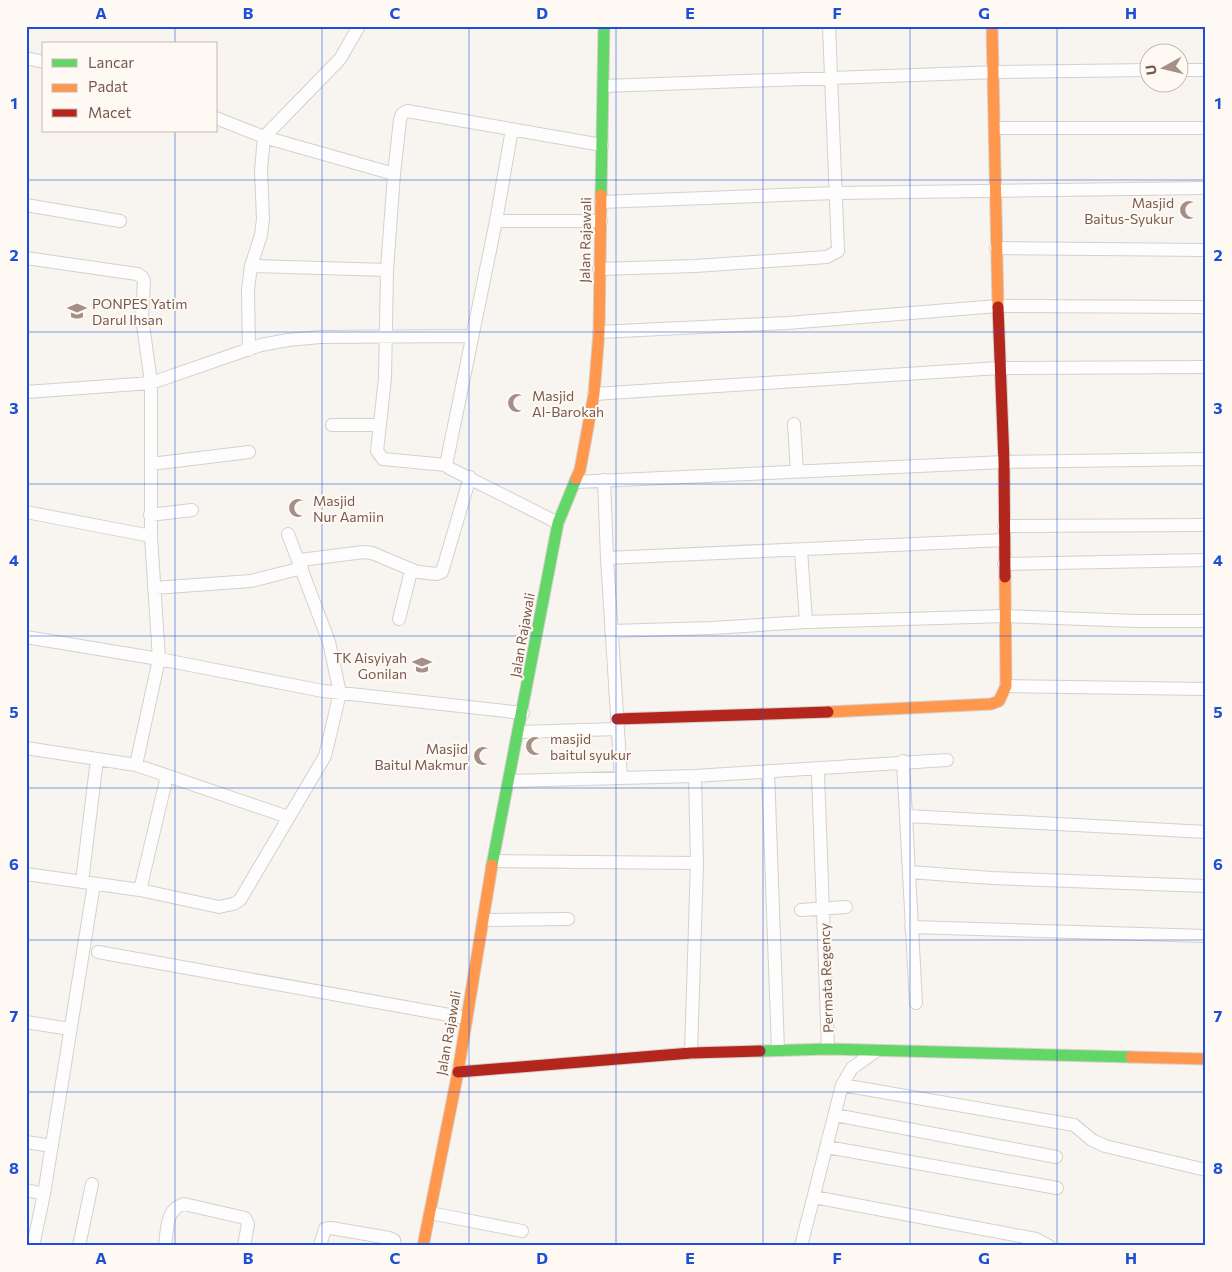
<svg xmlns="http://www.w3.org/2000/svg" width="1232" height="1272" font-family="Commissioner,sans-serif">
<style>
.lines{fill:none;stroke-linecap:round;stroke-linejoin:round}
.street-casing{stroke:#d6d0cb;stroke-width:14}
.fast-casing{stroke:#d8d0cb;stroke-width:13}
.slow-casing{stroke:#d8d0cb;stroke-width:13}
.jam-casing{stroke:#d8d0cb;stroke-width:13}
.street{stroke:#fefdfd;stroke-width:12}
.fast{stroke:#63d668;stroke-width:11}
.slow{stroke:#ff974d;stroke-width:11}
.jam{stroke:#b3261e;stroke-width:11}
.grid{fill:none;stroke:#1d4ed8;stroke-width:1;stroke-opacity:0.55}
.labels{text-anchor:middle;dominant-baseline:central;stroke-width:4;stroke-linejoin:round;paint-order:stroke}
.poi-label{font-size:14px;fill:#785a4f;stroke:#fef9f3;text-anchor:start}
.street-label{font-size:14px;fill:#785a4f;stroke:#fef9f3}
.neatline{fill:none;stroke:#1d4ed8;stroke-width:2}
.grid-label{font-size:16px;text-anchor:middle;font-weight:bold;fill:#1d4ed8}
</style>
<rect width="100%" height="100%" fill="#f8f4f0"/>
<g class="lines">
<g class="street-casing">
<path id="street" d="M 26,58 L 44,62
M 1180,70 L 1206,70
M 604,86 L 999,72 L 1150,70
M 216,118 L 264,137 L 394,174
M 995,128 L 1206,128
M 601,202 L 835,193 L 1206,188
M 26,205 L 120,221
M 496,221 L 601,221
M 996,248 L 1206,250
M 26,258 L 137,274 L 142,277 L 144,281 L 142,317 L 151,383 L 151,536 L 159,659 L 136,765
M 251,266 L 387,270
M 599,269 L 695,266 L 827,257 L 838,251 L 829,26
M 599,332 L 787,323 L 998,306 L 1206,307
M 249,350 L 248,290 L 251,266 L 261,235 L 263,219 L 261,170 L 264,137 L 340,59 L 359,26
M 26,392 L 151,383 L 261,345 L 288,340 L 320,337 L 472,336
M 594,394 L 999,368 L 1206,367
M 794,424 L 797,471
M 332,425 L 379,425
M 151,464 L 249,452
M 446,465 L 496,221 L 512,129
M 604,480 L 607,558 L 621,778
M 576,482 L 1004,462 L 1206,459
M 26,512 L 151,536
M 150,515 L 192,510
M 558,523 L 449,468 L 446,465 L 383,459 L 377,451 L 385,378 L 387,270 L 394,174 L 400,120 L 402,114 L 407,111 L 602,145
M 1004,526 L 1206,525
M 801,550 L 806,622
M 607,558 L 1004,540
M 300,560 L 364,552 L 372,553 L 415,571
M 1004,564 L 1206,560
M 154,588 L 251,581 L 302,568
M 399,619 L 411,571 L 436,574 L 442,572 L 470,477
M 611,631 L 712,628 L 806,622 L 1005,616 L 1137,621 L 1206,621
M 26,637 L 159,659 L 323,691 L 523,713
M 1006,686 L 1206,689
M 519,732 L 618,729
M 26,748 L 136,765 L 288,817
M 903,761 L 916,1003
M 768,771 L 778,1050
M 818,774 L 828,1049
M 509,781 L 695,776
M 907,816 L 1206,832
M 493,861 L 697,863
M 909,872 L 992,878 L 1206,886
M 26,874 L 140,890 L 219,907 L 233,904 L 240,900 L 325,756 L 340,693 L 329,642 L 288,534
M 82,882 L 97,759
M 140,890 L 167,776
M 801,910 L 846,907
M 483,920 L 568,919
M 911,927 L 1206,936
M 98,952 L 466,1018
M 26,1022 L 70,1029
M 691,1053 L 697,863 L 695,776 L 947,760
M 842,1085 L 1074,1125 L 1092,1140 L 1105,1146 L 1206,1170
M 835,1115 L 1056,1157
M 26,1142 L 52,1146
M 827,1147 L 1057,1188
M 26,1190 L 44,1194
M 814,1197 L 1036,1239 L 1049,1246
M 430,1213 L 522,1231
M 33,1246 L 44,1194 L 94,884
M 79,1246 L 92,1184
M 165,1246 C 167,1231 166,1208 184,1204 L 245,1218 L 248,1224 L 244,1246
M 320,1246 L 325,1229 L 331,1228 L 389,1238 L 394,1240 L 395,1246
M 801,1246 L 842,1085 L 852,1068 L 876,1051"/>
</g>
<g class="fast-casing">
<path id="fast" d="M 601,195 L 604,26
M 492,865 L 558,523 L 576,479
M 760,1051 L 828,1049 L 1131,1057"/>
</g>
<g class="slow-casing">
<path id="slow" d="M 992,26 L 998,307
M 576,479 L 580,470 L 594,394 L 599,332 L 601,195
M 828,712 L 991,704 L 999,701 L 1006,686 L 1005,577
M 1131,1057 L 1206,1059
M 423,1246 L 458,1072 L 492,865"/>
</g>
<g class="jam-casing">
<path id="jam" d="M 998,307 L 1004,462 L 1005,577
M 617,719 L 828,712
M 458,1072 L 691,1053 L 760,1051"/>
</g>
<use href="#street" class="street"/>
<use href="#fast" class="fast"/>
<use href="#slow" class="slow"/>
<use href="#jam" class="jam"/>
</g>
<path class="grid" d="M 175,26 L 175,44M 322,26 L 322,1246M 469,26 L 469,1246M 616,26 L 616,1246M 763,26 L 763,1246M 910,26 L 910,1246M 1057,26 L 1057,1246M 175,131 L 175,1246M 26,180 L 1206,180M 26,332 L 1206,332M 26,484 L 1206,484M 26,636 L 1206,636M 26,788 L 1206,788M 26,940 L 1206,940M 26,1092 L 1206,1092"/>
<defs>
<g id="mosque-bare" transform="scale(1.5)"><path d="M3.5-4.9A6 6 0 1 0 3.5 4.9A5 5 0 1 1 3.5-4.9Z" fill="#a59087" stroke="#fef9f3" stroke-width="2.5" paint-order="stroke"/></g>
<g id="school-bare" transform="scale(1.5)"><path d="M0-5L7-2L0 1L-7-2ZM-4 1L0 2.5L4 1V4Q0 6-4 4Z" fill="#a59087" stroke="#fef9f3" stroke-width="2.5" paint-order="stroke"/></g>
</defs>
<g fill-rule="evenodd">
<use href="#mosque-bare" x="1189" y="210"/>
<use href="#school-bare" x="77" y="311"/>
<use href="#mosque-bare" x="517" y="403"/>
<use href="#mosque-bare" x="298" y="508"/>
<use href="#school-bare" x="422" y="665"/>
<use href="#mosque-bare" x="535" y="746"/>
<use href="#mosque-bare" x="483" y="756"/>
</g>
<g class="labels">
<g class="poi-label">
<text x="1174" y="202" text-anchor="end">Masjid<tspan x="1174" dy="16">Baitus-Syukur</tspan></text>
<text x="92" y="303">PONPES Yatim<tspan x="92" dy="16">Darul Ihsan</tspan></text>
<text x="532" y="395">Masjid<tspan x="532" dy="16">Al-Barokah</tspan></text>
<text x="313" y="500">Masjid<tspan x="313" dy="16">Nur Aamiin</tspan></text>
<text x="407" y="657" text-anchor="end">TK Aisyiyah<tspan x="407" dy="16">Gonilan</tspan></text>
<text x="550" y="738">masjid<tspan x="550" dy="16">baitul syukur</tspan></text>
<text x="468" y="748" text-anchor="end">Masjid<tspan x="468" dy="16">Baitul Makmur</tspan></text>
</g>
<g class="street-label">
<text transform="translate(585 240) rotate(-89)">Jalan Rajawali</text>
<text transform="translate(522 635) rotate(-80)">Jalan Rajawali</text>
<text transform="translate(826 978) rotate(-92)">Permata Regency</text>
<text transform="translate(448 1033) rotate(-80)">Jalan Rajawali</text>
</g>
</g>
<rect width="1232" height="1272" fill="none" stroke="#fef9f3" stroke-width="55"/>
<rect x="42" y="42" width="175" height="90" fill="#fef9f3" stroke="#c8b9b1"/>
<rect x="52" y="59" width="25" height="8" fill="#63d668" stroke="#c8b9b1"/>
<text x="88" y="68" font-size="15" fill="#785a4f">Lancar</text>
<rect x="52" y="84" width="25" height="8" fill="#ff974d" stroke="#c8b9b1"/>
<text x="88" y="92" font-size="15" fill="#785a4f">Padat</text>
<rect x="52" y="109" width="25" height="8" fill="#b3261e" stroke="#c8b9b1"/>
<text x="88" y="118" font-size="15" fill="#785a4f">Macet</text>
<g transform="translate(1164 68) rotate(262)"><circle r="24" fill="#fef9f3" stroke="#c8b9b1"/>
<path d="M0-4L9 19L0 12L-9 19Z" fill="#a59087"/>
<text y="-8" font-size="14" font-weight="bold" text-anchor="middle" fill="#785a4f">U</text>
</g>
<rect x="28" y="28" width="1176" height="1216" class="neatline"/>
<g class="grid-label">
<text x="101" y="19">A</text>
<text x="248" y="19">B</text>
<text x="395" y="19">C</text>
<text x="542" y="19">D</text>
<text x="690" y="19">E</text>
<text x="837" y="19">F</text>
<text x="984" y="19">G</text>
<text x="1131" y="19">H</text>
<text x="14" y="109">1</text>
<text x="1218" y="109">1</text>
<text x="14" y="261">2</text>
<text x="1218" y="261">2</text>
<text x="14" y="414">3</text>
<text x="1218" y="414">3</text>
<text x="14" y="566">4</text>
<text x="1218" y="566">4</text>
<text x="14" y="718">5</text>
<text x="1218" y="718">5</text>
<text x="14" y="870">6</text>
<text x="1218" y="870">6</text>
<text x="14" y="1022">7</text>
<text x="1218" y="1022">7</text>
<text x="14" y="1174">8</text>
<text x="1218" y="1174">8</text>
<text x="101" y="1264">A</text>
<text x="248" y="1264">B</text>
<text x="395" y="1264">C</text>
<text x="542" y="1264">D</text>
<text x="690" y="1264">E</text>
<text x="837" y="1264">F</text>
<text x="984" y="1264">G</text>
<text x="1131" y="1264">H</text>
</g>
</svg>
